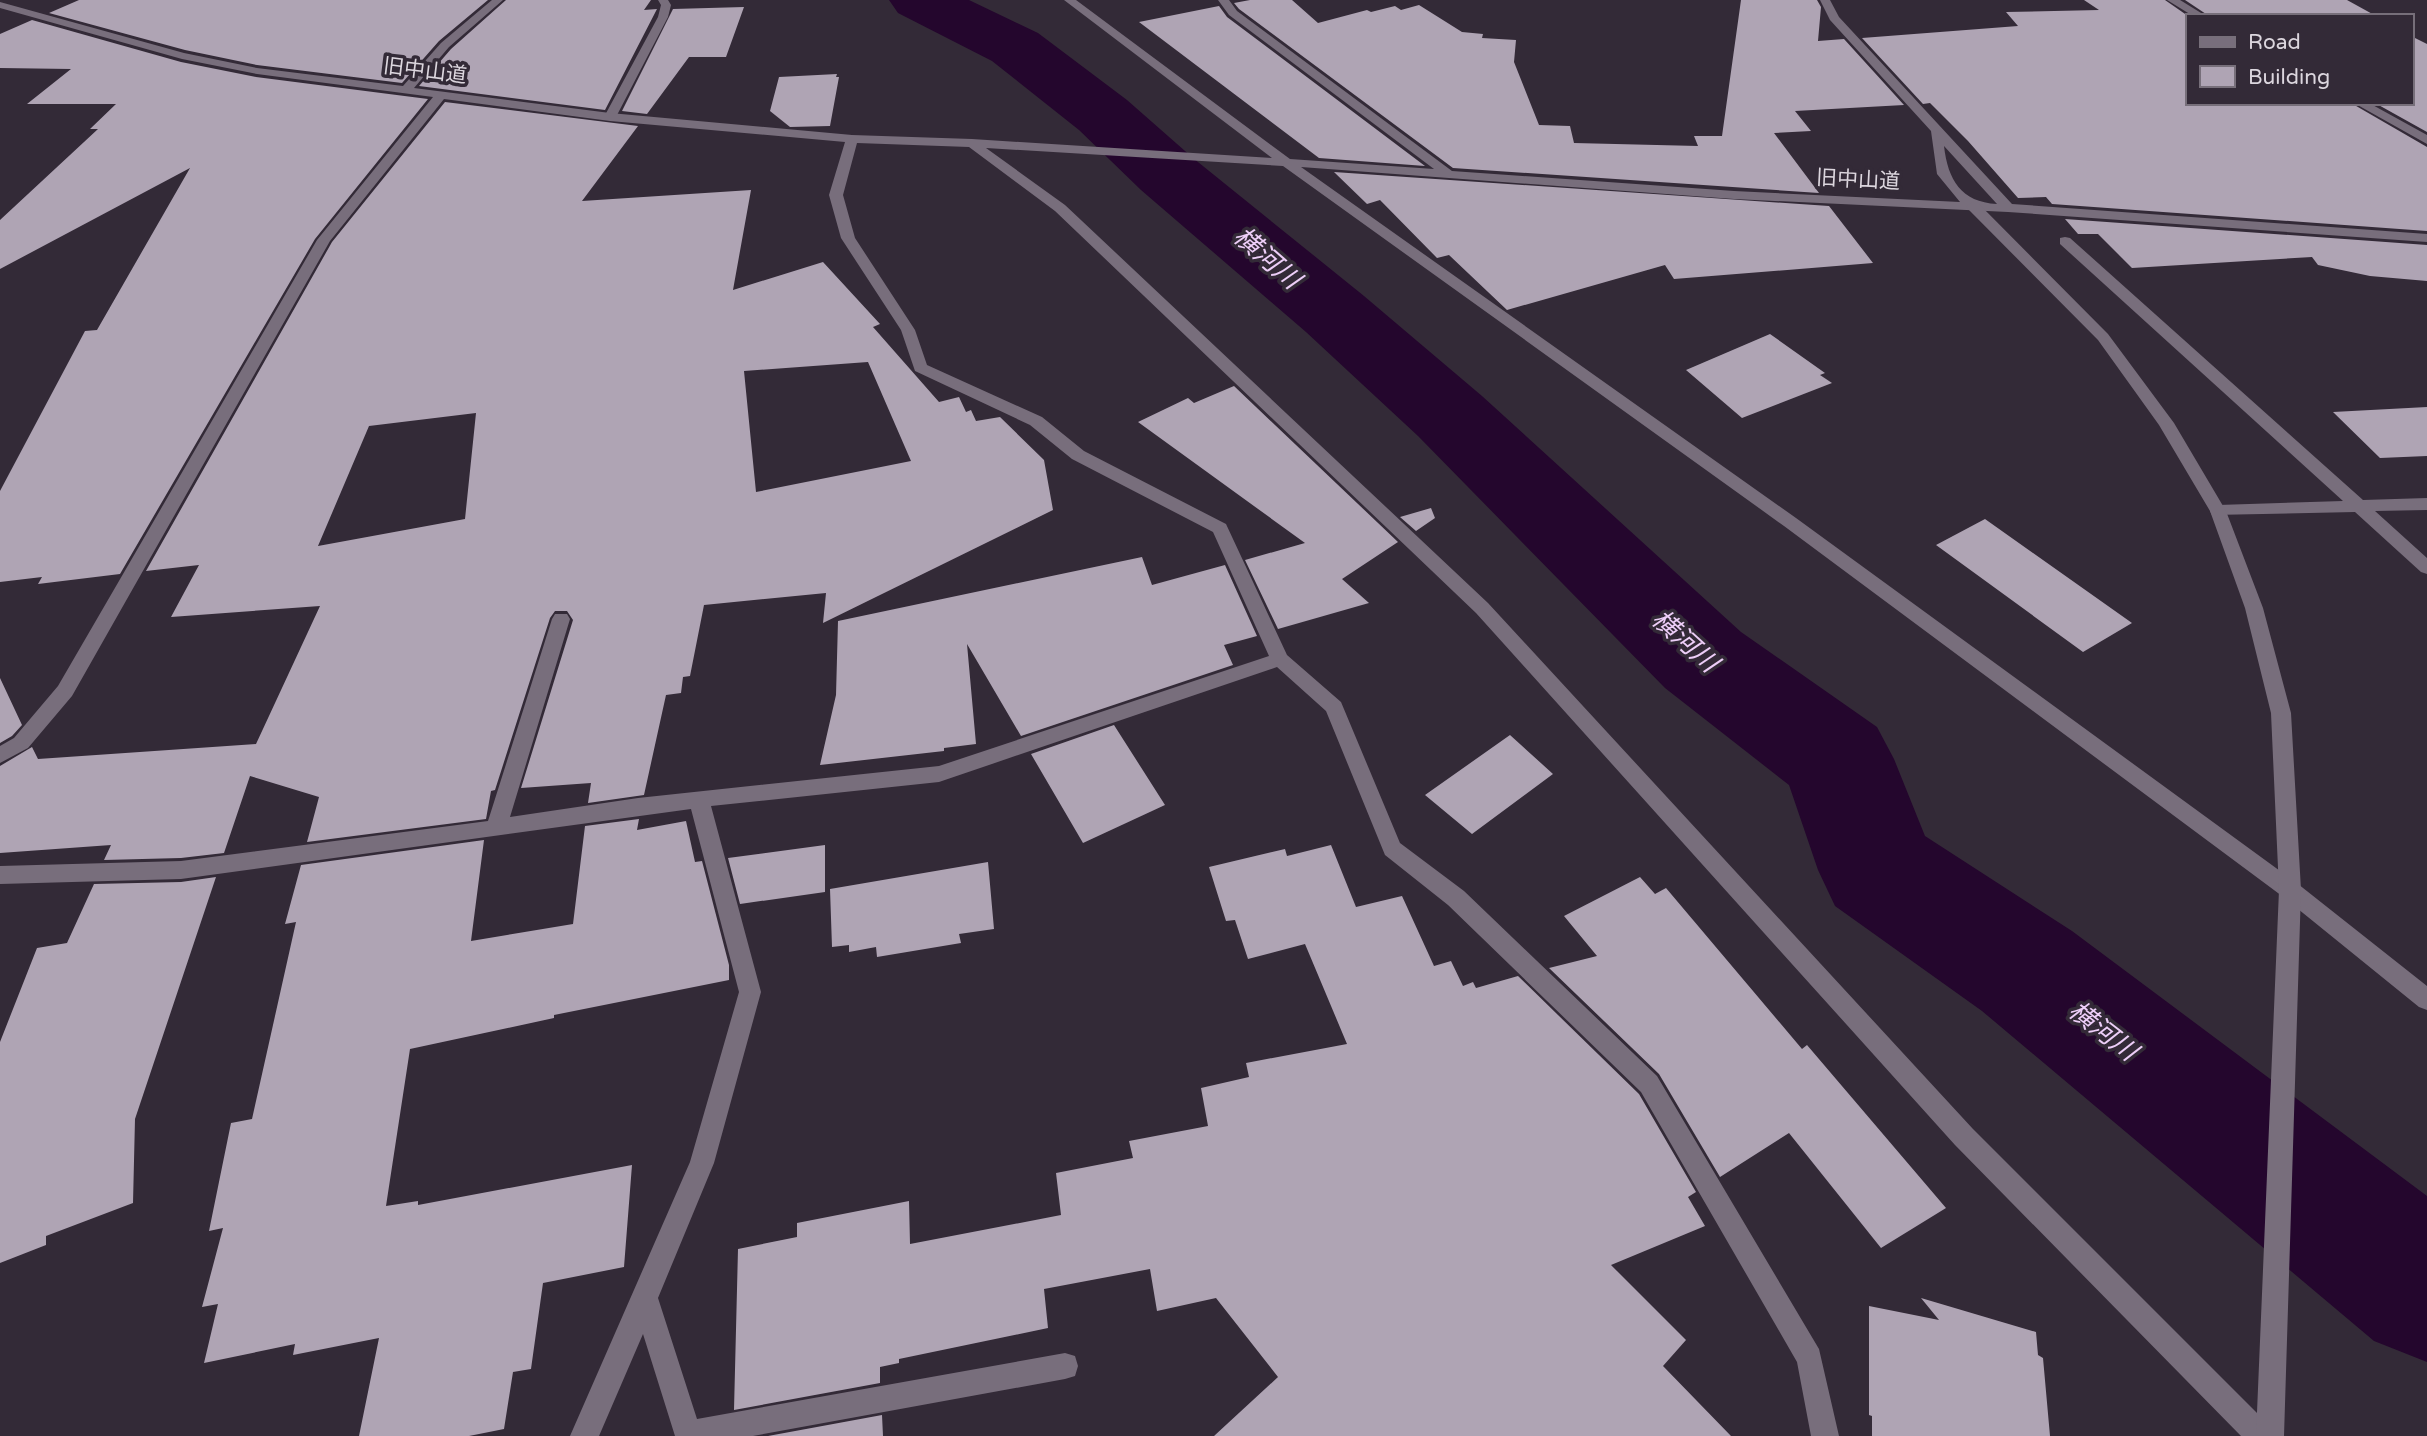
<svg xmlns="http://www.w3.org/2000/svg" width="2427" height="1436" font-family="'Varela Round','Noto Sans JP',sans-serif">
<style>
.lines{fill:none;stroke-linecap:round;stroke-linejoin:round}
.river{fill:#24062d;fill-rule:evenodd}
.building{fill:#afa4b4;fill-rule:evenodd}
.service{fill:#786e7c;fill-rule:evenodd}
.minor{fill:#786e7c;fill-rule:evenodd}
.tertiary{fill:#786e7c;fill-rule:evenodd}
.labels{text-anchor:middle;dominant-baseline:central;stroke-width:7;stroke-linejoin:round;paint-order:stroke}
.far-street-label{font-size:21px;fill:#dcd6de;stroke:#332a37}
.water-label{font-size:26px;font-style:italic;fill:#edcef8;stroke:#332a37}
</style>
<rect width="100%" height="100%" fill="#332a37"/>
<g class="lines">
<path class="river" d="M 889,0 L 969,0 L 1038,33 L 1127,100 L 1193,158 L 1364,296 L 1482,396 L 1741,632 L 1877,727 L 1894,759 L 1925,836 L 2072,931 L 2427,1196 L 2427,1362 L 2374,1341 L 1982,1011 L 1835,906 L 1818,870 L 1789,785 L 1665,688 L 1418,436 L 1306,332 L 1141,190 L 1079,130 L 992,61 L 898,13 Z"/>
</g>
<path class="building" d="M 79,0 L 488,0 L 439,41 L 402,83 L 257,65 L 185,50 L 49,13 Z
M 506,0 L 651,0 L 644,10 L 657,9 L 605,110 L 419,86 L 451,49 Z
M 1250,0 L 1292,0 L 1318,23 L 1367,10 L 1371,12 L 1395,6 L 1401,10 L 1419,5 L 1462,32 L 1483,34 L 1482,38 L 1516,40 L 1514,62 L 1539,125 L 1570,126 L 1574,143 L 1698,146 L 1694,136 L 1722,136 L 1741,0 L 1817,0 L 1821,7 L 1818,41 L 1844,39 L 1904,105 L 1795,111 L 1811,131 L 1774,133 L 1819,193 L 1453,168 L 1239,9 L 1234,3 Z
M 2084,0 L 2165,0 L 2188,16 L 2187,103 L 2351,103 L 2427,147 L 2427,231 L 2052,204 L 2046,197 L 2018,198 L 1968,141 L 1930,103 L 1923,104 L 1862,38 L 2018,26 L 2006,12 L 2099,10 Z
M 2185,0 L 2347,0 L 2376,16 L 2209,16 Z
M 1219,6 L 1227,17 L 1425,166 L 1319,158 L 1139,22 Z
M 744,7 L 726,57 L 689,57 L 647,114 L 622,111 L 673,9 Z
M 32,20 L 181,62 L 256,77 L 428,99 L 315,239 L 120,574 L 38,584 L 42,577 L 0,582 L 0,491 L 85,331 L 97,330 L 190,168 L 0,269 L 0,220 L 98,129 L 90,129 L 116,104 L 27,104 L 71,69 L 0,68 L 0,34 Z
M 2411,36 L 2427,44 L 2427,132 L 2375,103 L 2411,103 Z
M 837,74 L 836,77 L 839,77 L 830,126 L 790,127 L 770,111 L 779,77 Z
M 445,102 L 638,126 L 582,201 L 751,190 L 733,290 L 823,262 L 880,324 L 873,327 L 939,402 L 959,397 L 966,412 L 971,410 L 976,421 L 1000,417 L 1044,460 L 1053,510 L 823,623 L 826,593 L 704,605 L 690,676 L 683,677 L 681,693 L 666,695 L 644,795 L 588,803 L 591,783 L 521,788 L 573,620 L 567,611 L 555,611 L 550,618 L 495,790 L 491,791 L 486,819 L 307,842 L 319,797 L 250,776 L 224,853 L 181,858 L 104,860 L 111,845 L 0,853 L 0,766 L 32,747 L 38,759 L 256,744 L 320,606 L 171,617 L 199,565 L 146,571 L 332,242 ZM 868,362 L 911,461 L 756,492 L 744,371 ZM 476,413 L 465,519 L 318,546 L 369,426 Z
M 1334,172 L 1829,206 L 1873,263 L 1674,279 L 1665,265 L 1507,310 L 1449,255 L 1437,258 L 1380,200 L 1367,204 Z
M 2065,219 L 2427,245 L 2427,281 L 2370,276 L 2318,265 L 2312,257 L 2132,268 L 2098,234 L 2078,234 Z
M 1770,334 L 1825,373 L 1820,375 L 1832,383 L 1742,418 L 1686,370 Z
M 1234,386 L 1398,542 L 1342,579 L 1369,603 L 1278,629 L 1245,560 L 1305,543 L 1138,422 L 1188,398 L 1194,403 Z
M 2427,407 L 2427,456 L 2380,458 L 2333,412 Z
M 1431,508 L 1435,518 L 1416,531 L 1400,517 Z
M 1985,519 L 2132,623 L 2083,652 L 1936,545 Z
M 1142,557 L 1152,585 L 1225,565 L 1257,636 L 1224,645 L 1233,665 L 1021,736 L 967,644 L 976,744 L 944,748 L 944,751 L 820,765 L 836,695 L 838,621 Z
M 0,678 L 22,725 L 12,736 L 0,743 Z
M 1114,725 L 1165,805 L 1083,843 L 1031,754 Z
M 1510,735 L 1553,774 L 1472,834 L 1425,795 Z
M 639,819 L 637,830 L 686,821 L 695,862 L 702,861 L 729,965 L 729,980 L 554,1015 L 554,1018 L 410,1049 L 386,1206 L 418,1201 L 418,1205 L 632,1165 L 624,1267 L 543,1283 L 531,1369 L 513,1372 L 504,1429 L 469,1436 L 359,1436 L 379,1338 L 293,1355 L 295,1344 L 204,1363 L 218,1304 L 202,1307 L 223,1228 L 209,1231 L 231,1123 L 252,1119 L 296,922 L 285,924 L 301,865 L 484,840 L 471,941 L 573,924 L 585,826 Z
M 825,845 L 825,892 L 740,904 L 728,858 Z
M 1331,845 L 1356,907 L 1402,896 L 1434,966 L 1451,961 L 1463,986 L 1473,982 L 1476,988 L 1518,976 L 1639,1094 L 1696,1192 L 1688,1197 L 1705,1226 L 1611,1265 L 1686,1340 L 1663,1366 L 1731,1436 L 1214,1436 L 1278,1377 L 1216,1298 L 1157,1311 L 1150,1269 L 1044,1289 L 1048,1328 L 899,1359 L 899,1363 L 880,1367 L 880,1383 L 734,1410 L 738,1249 L 797,1237 L 797,1223 L 909,1201 L 910,1244 L 1061,1215 L 1056,1173 L 1133,1158 L 1129,1141 L 1208,1126 L 1201,1088 L 1249,1077 L 1246,1063 L 1347,1044 L 1305,944 L 1248,959 L 1235,920 L 1226,921 L 1209,867 L 1285,849 L 1287,856 Z
M 988,862 L 994,929 L 959,934 L 961,943 L 877,957 L 876,947 L 849,952 L 849,945 L 832,947 L 830,889 Z
M 216,877 L 135,1119 L 133,1203 L 46,1236 L 46,1245 L 0,1263 L 0,1042 L 37,948 L 67,943 L 94,884 L 181,882 Z
M 1640,877 L 1655,894 L 1666,888 L 1802,1049 L 1807,1045 L 1946,1208 L 1881,1248 L 1789,1133 L 1720,1177 L 1659,1074 L 1549,968 L 1597,956 L 1564,916 Z
M 1921,1298 L 2036,1332 L 2038,1355 L 2043,1358 L 2050,1436 L 1872,1436 L 1872,1416 L 1869,1415 L 1869,1306 L 1939,1320 Z
M 882,1415 L 883,1436 L 768,1436 Z"/>
<g class="lines">
<path class="service" d="M 658,0 L 668,0 L 671,5 L 668,17 L 616,117 L 606,120 L 604,117 L 658,17 L 661,5 Z"/>
<path class="minor" d="M 492,0 L 503,0 L 449,47 L 414,88 L 610,113 L 852,135 L 972,139 L 1272,158 L 1064,0 L 1076,0 L 1290,159 L 1434,169 L 1229,15 L 1218,0 L 1229,0 L 1237,11 L 1452,171 L 1734,191 L 1960,202 L 1937,174 L 1931,131 L 1830,20 L 1820,0 L 1830,0 L 1839,17 L 2012,204 L 2427,234 L 2427,242 L 2008,212 L 1734,199 L 1301,167 L 1796,518 L 2298,884 L 2427,986 L 2427,1010 L 2419,1007 L 2282,896 L 1784,526 L 1283,166 L 986,148 L 1065,205 L 1488,603 L 1973,1129 L 2270,1426 L 2274,1436 L 2241,1436 L 1955,1145 L 1476,613 L 1055,211 L 969,147 L 857,143 L 843,195 L 855,238 L 915,330 L 927,365 L 1042,417 L 1084,451 L 1226,524 L 1287,655 L 1341,702 L 1400,843 L 1464,891 L 1657,1076 L 1819,1349 L 1839,1436 L 1811,1436 L 1797,1362 L 1641,1092 L 1448,905 L 1385,855 L 1326,711 L 1277,667 L 939,782 L 711,806 L 761,992 L 714,1163 L 658,1298 L 697,1419 L 1065,1353 L 1075,1356 L 1078,1366 L 1075,1376 L 1065,1379 L 753,1436 L 675,1436 L 643,1334 L 599,1436 L 570,1436 L 690,1162 L 739,992 L 691,809 L 181,879 L 0,884 L 0,866 L 181,861 L 488,821 L 552,619 L 555,614 L 567,614 L 570,619 L 510,817 L 638,798 L 939,766 L 1269,656 L 1213,532 L 1072,459 L 1030,425 L 915,371 L 901,330 L 841,238 L 829,195 L 845,142 L 610,121 L 444,99 L 330,241 L 72,696 L 28,748 L 0,763 L 0,746 L 14,738 L 58,686 L 317,240 L 433,97 L 257,74 L 182,59 L 0,8 L 0,2 L 184,53 L 257,68 L 403,86 L 441,43 ZM 1944,146 L 1997,204 C 1961,202 1948,180 1944,146 Z
M 2167,0 L 2180,0 L 2206,16 L 2193,16 Z
M 2354,103 L 2369,103 L 2427,135 L 2427,144 Z
M 2065,237 L 2070,238 L 2363,500 L 2427,498 L 2427,510 L 2375,511 L 2427,558 L 2427,574 L 2421,572 L 2355,512 L 2212,515 L 2210,511 L 2218,505 L 2343,501 L 2060,244 L 2060,238 Z"/>
<path class="tertiary" d="M 1973,202 L 1978,203 L 2108,334 L 2174,423 L 2226,511 L 2263,608 L 2291,713 L 2301,890 L 2284,1436 L 2256,1436 L 2279,890 L 2271,713 L 2245,608 L 2210,511 L 2159,425 L 2098,340 L 1968,209 L 1966,206 Z"/>
</g>
<g class="labels">
<g class="far-street-label">
<text transform="translate(425 71) rotate(7)">旧中山道</text>
<text transform="translate(1858 180) rotate(3)">旧中山道</text>
</g>
<g class="water-label">
<text transform="translate(1267 258) rotate(41)">横河川</text>
<text transform="translate(1685 641) rotate(42)">横河川</text>
<text transform="translate(2103 1031) rotate(38)">横河川</text>
</g>
</g>
<rect x="2186" y="14" width="228" height="91" fill="#332a37" stroke="#776f7a" stroke-width="2"/>
<rect x="2200" y="37" width="35" height="10" fill="#786e7c" stroke="#776f7a" stroke-width="2"/>
<text x="2248" y="49" font-size="21" fill="#dcd6de">Road</text>
<rect x="2200" y="66" width="35" height="21" fill="#afa4b4" stroke="#776f7a" stroke-width="2"/>
<text x="2248" y="84" font-size="21" fill="#dcd6de">Building</text>
</svg>
